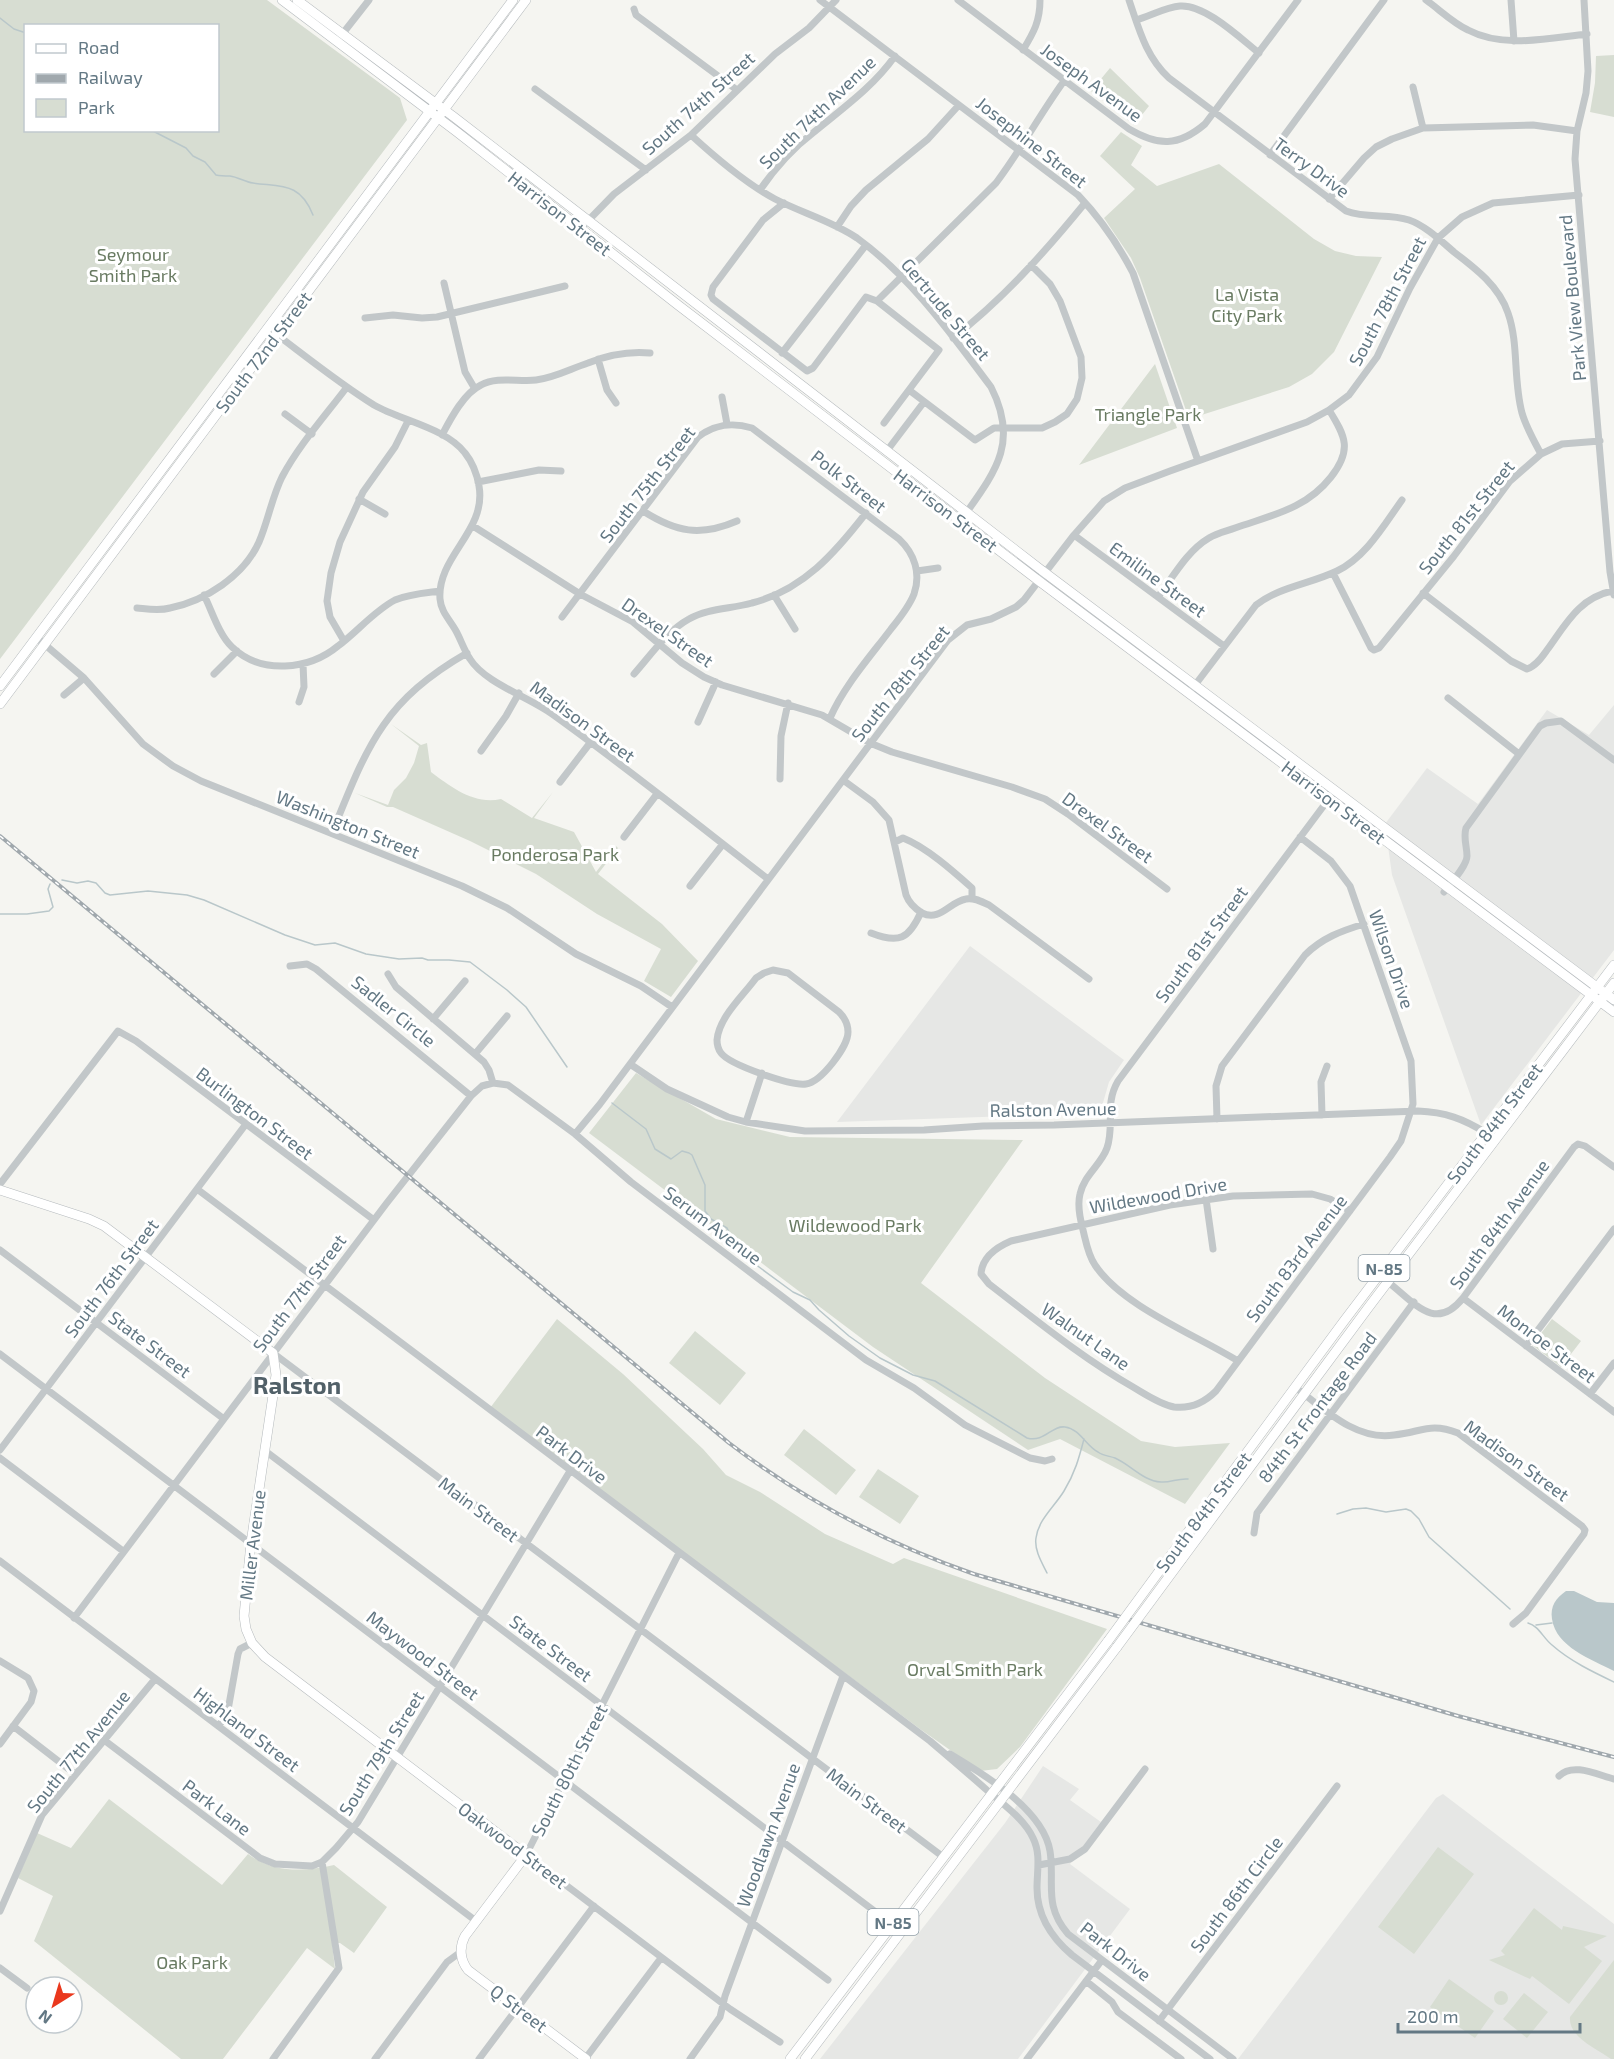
<svg xmlns="http://www.w3.org/2000/svg" width="1614" height="2059" font-family="'Exo 2',sans-serif">
<style>
.built{fill:#e6e7e5}
.green{fill:#d7ddd2;fill-rule:evenodd}
.water{fill:#b9c7ca}
.lines{fill:none;stroke-linecap:round;stroke-linejoin:round}
.stream{stroke:#b9c7ca;stroke-width:1.5}
.major-casing{stroke:#b5babd;stroke-width:10}
.minor{stroke:#c2c7c9;stroke-width:7}
.major{stroke:#fff;stroke-width:9}
.rail-casing{stroke:#a0a8ad;stroke-width:4}
.rail{stroke:#fff;stroke-width:1.5;stroke-dasharray:4.5;stroke-linecap:butt}
.major-bridge-casing{stroke:#b5babd;stroke-width:10;stroke-linecap:butt}
.major-bridge{stroke:#fff;stroke-width:9}
.labels{text-anchor:middle;dominant-baseline:central;stroke-width:6;stroke-linejoin:round;paint-order:stroke}
.shield{fill:#fff;stroke:#92a0a9;stroke-width:1.5}
.shield-label{font-size:16px;font-weight:bold;fill:#637884}
.street-label{font-size:18px;fill:#637884;stroke:#fff}
.park-label{font-size:18px;fill:#697b62;stroke:#fff}
.district-label{font-size:24px;font-weight:bold;fill:#516068;stroke:#fff}
</style>
<rect width="100%" height="100%" fill="#f5f5f1"/>
<path class="built" d="M 1614,705 L 1614,950 L 1481,1125 L 1392,875 L 1385,824 L 1427,768 L 1478,804 L 1547,710 L 1589,735 Z
M 970,946 L 1124,1060 L 1109,1082 L 1100,1113 L 837,1122 Z
M 1043,1766 L 1079,1789 L 1070,1800 L 1101,1822 L 1070,1864 L 1130,1909 L 1018,2059 L 820,2059 L 1005,1823 Z
M 1443,1794 L 1614,1924 L 1614,2059 L 1238,2059 L 1436,1798 Z"/>
<path class="green" d="M 0,0 L 267,0 L 400,98 L 407,120 L 0,659 ZM 26,26 L 218,26 L 218,130 L 26,130 Z
M 1614,55 L 1614,117 L 1590,112 L 1595,83 L 1596,56 Z
M 1110,68 L 1149,106 L 1134,125 L 1091,91 Z
M 1121,132 L 1142,146 L 1131,165 L 1157,186 L 1219,164 L 1314,239 L 1335,251 L 1356,256 L 1382,257 L 1334,352 L 1312,374 L 1289,387 L 1189,419 L 1140,278 L 1131,258 L 1104,218 L 1135,189 L 1100,156 Z
M 1155,364 L 1177,428 L 1079,465 Z
M 391,724 L 421,745 L 427,743 L 431,772 C 451,787 474,805 501,799 L 532,818 L 553,792 L 534,818 L 574,832 L 596,872 L 616,846 L 618,848 L 598,874 L 662,924 L 698,961 L 671,997 L 644,981 L 661,949 L 597,914 L 536,874 L 470,841 L 393,807 L 387,807 L 355,793 L 388,805 L 394,790 L 406,778 L 414,763 L 419,746 Z
M 636,1073 L 716,1119 L 790,1137 L 1023,1140 L 921,1283 L 1045,1378 L 1141,1441 L 1175,1447 L 1230,1443 L 1185,1504 L 1060,1439 L 1028,1450 L 873,1347 L 589,1133 Z
M 557,1319 L 623,1374 L 703,1449 L 726,1475 L 760,1492 L 825,1534 L 893,1564 L 904,1558 L 1107,1629 L 1020,1747 L 997,1769 L 980,1771 L 920,1729 L 490,1408 Z
M 1552,1319 L 1581,1341 L 1561,1367 L 1532,1345 Z
M 695,1331 L 746,1373 L 720,1405 L 669,1363 Z
M 804,1429 L 856,1470 L 836,1495 L 784,1455 Z
M 878,1469 L 919,1496 L 900,1524 L 859,1497 Z
M 109,1799 L 222,1885 L 248,1854 C 274,1873 303,1872 334,1865 L 387,1907 L 354,1953 L 340,1943 L 332,1943 L 335,1969 L 307,1948 L 223,2059 L 181,2059 L 34,1941 L 53,1896 L 18,1878 L 37,1833 L 71,1848 Z
M 1438,1847 L 1474,1874 L 1414,1954 L 1378,1927 Z
M 1534,1908 L 1562,1930 L 1563,1926 L 1607,1936 L 1584,1947 L 1602,1961 L 1569,2004 L 1532,1976 L 1530,1979 L 1489,1960 L 1505,1955 L 1501,1951 Z
M 1614,1960 L 1614,2059 L 1611,2059 C 1597,2049 1568,2037 1570,2017 Z
M 1449,1979 L 1494,2011 L 1475,2038 L 1430,2007 Z
M1494 1998a7 7 0 1 1 14 0a7 7 0 1 1-14 0Z
M 1524,1993 L 1548,2012 L 1527,2038 L 1503,2019 Z"/>
<path class="water" d="M 1566,1591 L 1574,1591 L 1597,1602 L 1614,1603 L 1614,1671 C 1591,1659 1556,1647 1552,1619 C 1550,1606 1556,1598 1566,1591 Z"/>
<g class="lines">
<path class="stream" d="M 0,18 L 14,29 L 26,33
M 151,130 L 186,148 L 193,156 L 205,162 L 216,175 C 221,176 225,176 230,176 C 238,177 245,182 253,183 C 281,187 300,182 313,215
M 62,880 L 77,883 L 88,881 L 96,883 L 105,893 L 110,895 L 148,891 L 187,895 L 204,900 L 285,935 L 315,945 L 335,943 L 366,954 L 399,959 L 422,958 L 428,960 L 449,960 L 470,962 L 507,990 L 526,1007 L 567,1067
M 0,914 L 27,914 L 49,911 L 53,907 L 48,889 L 50,884
M 612,1103 L 646,1129 L 655,1149 L 671,1159 L 682,1151 L 689,1153 L 692,1155 L 705,1185 L 705,1211 L 711,1219 L 727,1228 L 736,1246 L 744,1256 L 793,1292 L 810,1300 L 819,1310 L 849,1336 L 880,1358 L 913,1375 L 935,1381 L 1027,1438 C 1044,1443 1052,1425 1065,1427 C 1080,1429 1086,1446 1098,1452 C 1103,1456 1110,1456 1115,1458 C 1131,1465 1143,1481 1161,1482 C 1170,1483 1178,1478 1188,1479
M 1337,1514 L 1353,1509 L 1366,1508 L 1386,1512 L 1406,1509 L 1411,1511 L 1419,1519 L 1429,1537 L 1510,1609
M 1047,1573 C 1042,1563 1034,1550 1036,1538 C 1038,1520 1055,1506 1064,1491 C 1075,1473 1079,1458 1084,1439
M 1528,1623 C 1539,1626 1543,1638 1552,1645 C 1570,1661 1593,1672 1614,1682
M 1536,1625 L 1552,1623"/>
<g class="major-casing">
<path id="major" d="M 282,0 L 457,132 L 678,305 L 1039,581 L 1614,1012
M 297,0 L 454,117 L 1040,569 L 1614,1000
M 0,686 L 513,0
M 0,704 L 526,0
M 0,1190 L 89,1219 L 104,1226 L 273,1353 L 276,1375 L 251,1543 L 244,1616 L 246,1629 L 252,1643 L 265,1657 L 526,1855 L 465,1936 C 459,1947 460,1960 468,1970 L 586,2059
M 1174,1551 L 1344,1321 L 1614,965
M 1182,1559 L 1368,1308 L 1614,983
M 790,2059 L 1108,1641
M 805,2059 C 908,1921 1014,1785 1117,1647"/>
</g>
<path class="minor" d="M 820,0 L 1078,195 C 1101,219 1118,244 1133,273 L 1198,461
M 958,0 L 1129,129 C 1158,146 1178,147 1205,124 L 1298,0
M 1129,0 C 1139,29 1146,57 1169,78 L 1346,211 C 1367,219 1389,213 1409,220 C 1426,226 1441,241 1454,252 C 1475,268 1499,286 1508,313 C 1519,344 1513,380 1522,413 C 1526,427 1534,441 1541,454
M 1426,0 C 1440,10 1453,23 1468,30 C 1504,49 1549,38 1587,34
M 1511,0 L 1514,41
M 1584,0 L 1588,71 L 1586,93 L 1577,131 L 1575,159 L 1610,572 L 1614,595
M 634,9 L 636,15 L 737,90
M 1136,20 C 1150,16 1166,7 1180,6 C 1205,4 1240,38 1259,53
M 340,37 L 369,0
M 1023,50 C 1034,32 1040,21 1040,0
M 1413,87 L 1423,128
M 535,89 L 646,170
M 691,135 C 716,158 745,183 775,199 C 802,213 832,221 857,238 C 912,278 951,334 991,387 C 1019,442 996,471 964,516
M 1270,155 L 1384,0
M 760,190 C 775,168 793,148 814,132 C 843,108 873,87 895,56
M 1329,199 L 1364,158 L 1376,147 L 1392,139 L 1423,128 L 1533,125 L 1577,131
M 784,203 L 763,220 L 713,287 L 711,295 L 713,299 L 807,371 L 813,368 L 866,297 L 877,301 L 996,183 C 1021,150 1040,114 1064,81
M 837,227 L 851,206 L 866,190 L 928,139 L 959,105
M 580,229 L 614,194 L 691,135 L 775,54 L 809,28 L 836,0
M 444,283 L 465,372 L 475,389
M 877,301 L 939,350 L 884,423
M 365,318 L 393,315 L 422,318 L 437,317 L 565,286
M 268,328 C 303,354 337,382 374,405 C 402,421 446,428 465,453 C 473,463 477,474 479,486 C 487,531 437,556 440,599 C 441,612 450,620 456,631 C 461,640 464,650 470,659 C 485,683 529,697 552,714 C 626,767 697,824 768,879
M 953,338 C 1003,299 1045,252 1085,203
M 782,353 L 866,245
M 598,359 L 607,390 L 616,403
M 909,390 L 975,440 L 994,428 L 1042,428 L 1055,422 L 1067,414 L 1077,399 L 1082,378 L 1081,357 L 1060,301 L 1050,284 L 1031,265
M 722,397 L 727,424
M 285,414 L 312,434
M 442,435 C 451,418 464,393 481,385 C 497,376 518,382 536,380 C 554,378 570,369 588,363 C 608,355 629,351 650,353
M 886,452 L 924,402
M 478,482 L 539,470 L 561,471
M 359,499 L 385,514
M 643,511 C 676,532 700,537 737,521
M 473,526 L 580,594 L 633,622 L 682,663 L 704,677 L 722,685 L 822,715 L 870,743 L 892,752 L 1012,787 L 1045,799 L 1068,814 L 1167,889
M 1074,535 L 1224,646
M 917,571 L 938,568
M 1333,573 L 1371,648 L 1374,650 L 1379,648 L 1454,556 L 1510,481 L 1541,454 L 1562,444 L 1600,441
M 1423,593 L 1511,661 L 1527,669 C 1536,666 1542,657 1547,650 C 1566,624 1579,598 1612,591
M 204,595 C 212,611 219,635 232,647 C 261,675 309,670 338,646 C 357,632 374,611 395,600 C 409,594 425,593 440,591
M 774,595 L 795,629
M 1158,597 C 1173,577 1187,551 1209,538 C 1217,533 1227,531 1235,528 C 1272,515 1306,509 1331,477 C 1352,450 1346,437 1329,410
M 137,608 C 148,609 159,611 170,608 C 205,601 244,576 259,542 C 268,521 272,497 282,477 C 299,445 325,416 347,387
M 562,617 L 698,437 C 715,424 732,422 752,428 L 899,539 C 915,554 921,574 914,594 C 909,607 899,619 891,629 C 869,658 844,686 830,718
M 36,637 L 84,678 L 143,744 L 173,766 L 201,781 L 462,886 L 507,908 L 576,954 L 641,986 L 672,1007
M 344,641 L 330,617 L 327,601 L 331,573 L 340,542 L 363,492 L 395,447 L 408,421
M 214,674 L 237,651
M 634,674 C 650,656 667,631 689,619 C 708,608 731,609 752,603 C 803,590 835,553 866,513
M 1192,689 L 1256,605 C 1279,587 1310,584 1337,571 C 1366,557 1384,525 1402,500
M 64,695 L 84,678
M 1448,698 L 1519,754
M 299,702 L 304,687 L 303,664
M 698,722 L 716,682
M 481,751 L 506,716 L 519,693
M 780,779 L 781,736 L 788,703
M 843,780 L 873,802 L 889,820 L 906,895 C 909,903 914,908 922,913 C 940,922 949,902 966,899 C 974,897 982,902 989,905 L 1089,979
M 560,782 L 590,743
M 332,833 C 367,747 382,702 467,653
M 624,837 L 657,794
M 1300,837 L 1331,861 L 1350,886 L 1411,1061 L 1413,1104 L 1401,1141 L 1390,1157 L 1216,1391 C 1205,1402 1191,1409 1174,1407 C 1159,1404 1145,1394 1133,1387 C 1082,1358 1036,1320 989,1284 L 981,1274 C 982,1257 997,1247 1011,1241 L 1170,1205 L 1233,1196 L 1312,1194 L 1330,1199 L 1350,1211
M 895,842 L 903,838 C 926,847 953,871 972,888 L 972,899
M 690,886 L 723,844
M 1444,892 C 1450,884 1467,866 1467,856 C 1467,846 1463,838 1466,828 L 1540,726 L 1546,723 L 1561,721 L 1614,760
M 871,933 C 899,944 909,939 921,912
M 290,966 L 307,964 L 316,969 L 471,1096
M 773,970 L 788,973 L 839,1012 C 844,1017 848,1024 848,1032 C 848,1047 821,1082 806,1084 C 791,1086 730,1065 721,1053 C 718,1049 717,1044 717,1040 C 719,1017 743,996 756,978 L 764,973 Z
M 388,974 L 396,987 L 484,1062 L 489,1070 L 493,1083
M 433,1019 L 465,981
M 475,1054 L 507,1016
M 630,1064 L 667,1089 L 728,1117 L 746,1122 L 805,1131 L 924,1130 L 983,1126 L 1054,1125 L 1418,1111 C 1445,1112 1464,1119 1486,1133
M 1322,1115 L 1321,1082 L 1327,1066
M 1217,1119 L 1216,1086 L 1222,1066 L 1305,955 C 1322,938 1341,931 1364,924
M 746,1122 L 762,1073
M 575,1134 L 600,1104 L 948,640 L 967,625 L 991,619 L 1016,607 L 1024,600 L 1074,535 L 1104,501 L 1125,488 L 1170,471 L 1307,422 L 1329,410 L 1349,395 L 1377,357 L 1410,288 L 1438,238 L 1462,217 L 1493,203 L 1579,195
M 0,1184 L 118,1031 L 136,1041 L 374,1220
M 197,1189 L 930,1741 C 950,1758 970,1775 989,1792 C 1005,1806 1024,1819 1033,1838 C 1041,1854 1037,1871 1037,1888 C 1037,1915 1052,1938 1072,1955 L 1210,2059
M 1206,1199 L 1213,1249
M 0,1250 L 224,1419
M 1388,1282 C 1414,1302 1435,1333 1463,1298 L 1574,1147 L 1578,1144 L 1585,1146 L 1614,1167
M 1463,1298 L 1614,1412
M 1526,1346 L 1614,1229
M 273,1353 L 942,1856
M 0,1354 L 828,1980
M 1238,1361 C 1196,1335 1122,1306 1095,1265 C 1088,1255 1086,1242 1083,1230 C 1080,1219 1077,1206 1080,1194 C 1084,1175 1101,1165 1107,1148 C 1115,1125 1104,1105 1118,1081 L 1331,796
M 1295,1387 C 1324,1409 1356,1441 1394,1435 C 1422,1432 1430,1422 1458,1433 L 1582,1526 L 1585,1530 L 1584,1534 L 1526,1613 L 1513,1624
M 1590,1394 L 1614,1363
M 0,1450 L 246,1124
M 264,1450 L 877,1913
M 0,1458 L 123,1551
M 1254,1533 L 1257,1513 L 1414,1302
M 679,1553 L 526,1855 L 730,2009 L 780,2042
M 0,1561 L 476,1921
M 74,1618 L 386,1204 L 471,1096 L 482,1086 L 493,1083 L 508,1085 L 575,1134 L 631,1182 L 866,1360 L 914,1388 L 965,1425 L 1030,1458 L 1045,1461 L 1052,1459
M 0,1661 L 28,1678 L 34,1691 L 31,1702 L 0,1744
M 13,1726 L 75,1774
M 219,1726 L 228,1710 L 238,1654 L 240,1649 L 252,1643
M 104,1740 L 260,1858 L 275,1864 L 312,1866 L 322,1862 L 336,1848 L 358,1822 L 570,1471
M 950,1754 C 983,1774 1043,1809 1050,1851 C 1055,1883 1043,1905 1068,1934 L 1233,2059
M 1559,1776 C 1573,1762 1598,1775 1614,1779
M 1039,1865 L 1070,1859 L 1085,1849 L 1145,1769
M 0,1911 L 42,1815 L 155,1679
M 0,1968 L 27,1988
M 1086,1981 L 1112,2002 L 1118,2012 L 1181,2059
M 1159,2021 L 1337,1786
M 273,2059 L 339,1968 L 322,1862
M 375,2059 L 447,1962 L 462,1951
M 479,2059 L 594,1906
M 585,2059 L 661,1958
M 690,2059 L 720,2017 L 725,1996 L 843,1676
M 1027,2059 L 1102,1960"/>
<use href="#major" class="major"/>
<g class="rail-casing">
<path id="rail" d="M 0,836 L 729,1443 C 804,1500 885,1543 974,1574 L 1458,1716 L 1614,1757"/>
</g>
<use href="#rail" class="rail"/>
<g class="major-bridge-casing">
<path id="major-bridge" d="M 1108,1641 L 1174,1551
M 1117,1647 L 1182,1559"/>
</g>
<use href="#major-bridge" class="major-bridge"/>
</g>
<g class="labels">
<g class="shield">
<rect x="1358.5" y="1255" width="51" height="26" rx="4.5"/>
<rect x="867.5" y="1909" width="51" height="26" rx="4.5"/>
</g>
<g class="shield-label">
<text x="1384" y="1268">N-85</text>
<text x="893" y="1922">N-85</text>
</g>
<g class="street-label">
<text transform="translate(1092 82) rotate(36)">Joseph Avenue</text>
<text transform="translate(698 103) rotate(-42)">South 74th Street</text>
<text transform="translate(817 112) rotate(-44)">South 74th Avenue</text>
<text transform="translate(1032 142) rotate(38)">Josephine Street</text>
<text transform="translate(1312 167) rotate(36)">Terry Drive</text>
<text transform="translate(560 213) rotate(38)">Harrison Street</text>
<text transform="translate(1572 298) rotate(-95)">Park View Boulevard</text>
<text transform="translate(1387 301) rotate(-62)">South 78th Street</text>
<text transform="translate(946 309) rotate(50)">Gertrude Street</text>
<text transform="translate(263 352) rotate(-53)">South 72nd Street</text>
<text transform="translate(849 481) rotate(38)">Polk Street</text>
<text transform="translate(647 484) rotate(-52)">South 75th Street</text>
<text transform="translate(946 510) rotate(37)">Harrison Street</text>
<text transform="translate(1466 517) rotate(-51)">South 81st Street</text>
<text transform="translate(1158 579) rotate(36)">Emiline Street</text>
<text transform="translate(668 632) rotate(35)">Drexel Street</text>
<text transform="translate(900 683) rotate(-51)">South 78th Street</text>
<text transform="translate(583 721) rotate(36)">Madison Street</text>
<text transform="translate(1334 802) rotate(37)">Harrison Street</text>
<text transform="translate(348 824) rotate(22)">Washington Street</text>
<text transform="translate(1108 827) rotate(36)">Drexel Street</text>
<text transform="translate(1201 944) rotate(-53)">South 81st Street</text>
<text transform="translate(1392 959) rotate(71)">Wilson Drive</text>
<text transform="translate(394 1011) rotate(39)">Sadler Circle</text>
<text transform="translate(1053 1109) rotate(-1)">Ralston Avenue</text>
<text transform="translate(255 1113) rotate(37)">Burlington Street</text>
<text transform="translate(1494 1123) rotate(-53)">South 84th Street</text>
<text transform="translate(1158 1195) rotate(-10)">Wildewood Drive</text>
<text transform="translate(1499 1224) rotate(-54)">South 84th Avenue</text>
<text transform="translate(713 1225) rotate(37)">Serum Avenue</text>
<text transform="translate(1296 1258) rotate(-53)">South 83rd Avenue</text>
<text transform="translate(111 1278) rotate(-53)">South 76th Street</text>
<text transform="translate(299 1293) rotate(-53)">South 77th Street</text>
<text transform="translate(1086 1336) rotate(35)">Walnut Lane</text>
<text transform="translate(1547 1343) rotate(37)">Monroe Street</text>
<text transform="translate(150 1344) rotate(37)">State Street</text>
<text transform="translate(1317 1407) rotate(-53)">84th St Frontage Road</text>
<text transform="translate(572 1454) rotate(37)">Park Drive</text>
<text transform="translate(1517 1460) rotate(36)">Madison Street</text>
<text transform="translate(479 1509) rotate(37)">Main Street</text>
<text transform="translate(1203 1512) rotate(-53)">South 84th Street</text>
<text transform="translate(252 1545) rotate(-83)">Miller Avenue</text>
<text transform="translate(551 1648) rotate(37)">State Street</text>
<text transform="translate(423 1655) rotate(37)">Maywood Street</text>
<text transform="translate(247 1729) rotate(37)">Highland Street</text>
<text transform="translate(78 1751) rotate(-51)">South 77th Avenue</text>
<text transform="translate(381 1753) rotate(-58)">South 79th Street</text>
<text transform="translate(569 1770) rotate(-63)">South 80th Street</text>
<text transform="translate(867 1800) rotate(37)">Main Street</text>
<text transform="translate(217 1807) rotate(37)">Park Lane</text>
<text transform="translate(768 1835) rotate(-70)">Woodlawn Avenue</text>
<text transform="translate(513 1845) rotate(37)">Oakwood Street</text>
<text transform="translate(1236 1894) rotate(-53)">South 86th Circle</text>
<text transform="translate(1116 1951) rotate(38)">Park Drive</text>
<text transform="translate(519 2008) rotate(37)">Q Street</text>
</g>
<g class="park-label">
<text x="133" y="254">Seymour<tspan x="133" dy="21">Smith Park</tspan></text>
<text x="1247" y="294">La Vista<tspan x="1247" dy="21">City Park</tspan></text>
<text x="1148" y="414">Triangle Park</text>
<text x="555" y="854">Ponderosa Park</text>
<text x="855" y="1225">Wildewood Park</text>
<text x="975" y="1669">Orval Smith Park</text>
<text x="192" y="1962">Oak Park</text>
</g>
<g class="district-label">
<text x="297" y="1384">Ralston</text>
</g>
</g>
<rect x="24" y="24" width="195" height="108" fill="#ffffff" stroke="#c1c9ce" stroke-width="1.5"/>
<rect x="36" y="44" width="30" height="9" fill="#ffffff" stroke="#c1c9ce" stroke-width="1.5"/>
<text x="78" y="54" font-size="18" fill="#637884">Road</text>
<rect x="36" y="74" width="30" height="9" fill="#a0a8ad" stroke="#c1c9ce" stroke-width="1.5"/>
<text x="78" y="84" font-size="18" fill="#637884">Railway</text>
<rect x="36" y="99" width="30" height="18" fill="#d7ddd2" stroke="#c1c9ce" stroke-width="1.5"/>
<text x="78" y="114" font-size="18" fill="#637884">Park</text>
<g transform="translate(54 2005) rotate(217)"><circle r="28" fill="#ffffff" stroke="#c1c9ce" stroke-width="1.5"/>
<path d="M0-4.5L10 22L0 15L-10 22Z" fill="#ea381d"/>
<text y="-9" font-size="16" font-weight="bold" text-anchor="middle" fill="#637884">N</text>
</g>
<path d="M1398 2023v9h182v-9" fill="none" stroke="#637884" stroke-width="3"/>
<text x="1407" y="2023" font-size="18" fill="#637884" stroke="#ffffff" stroke-width="4.5" paint-order="stroke">200 m</text>
</svg>
